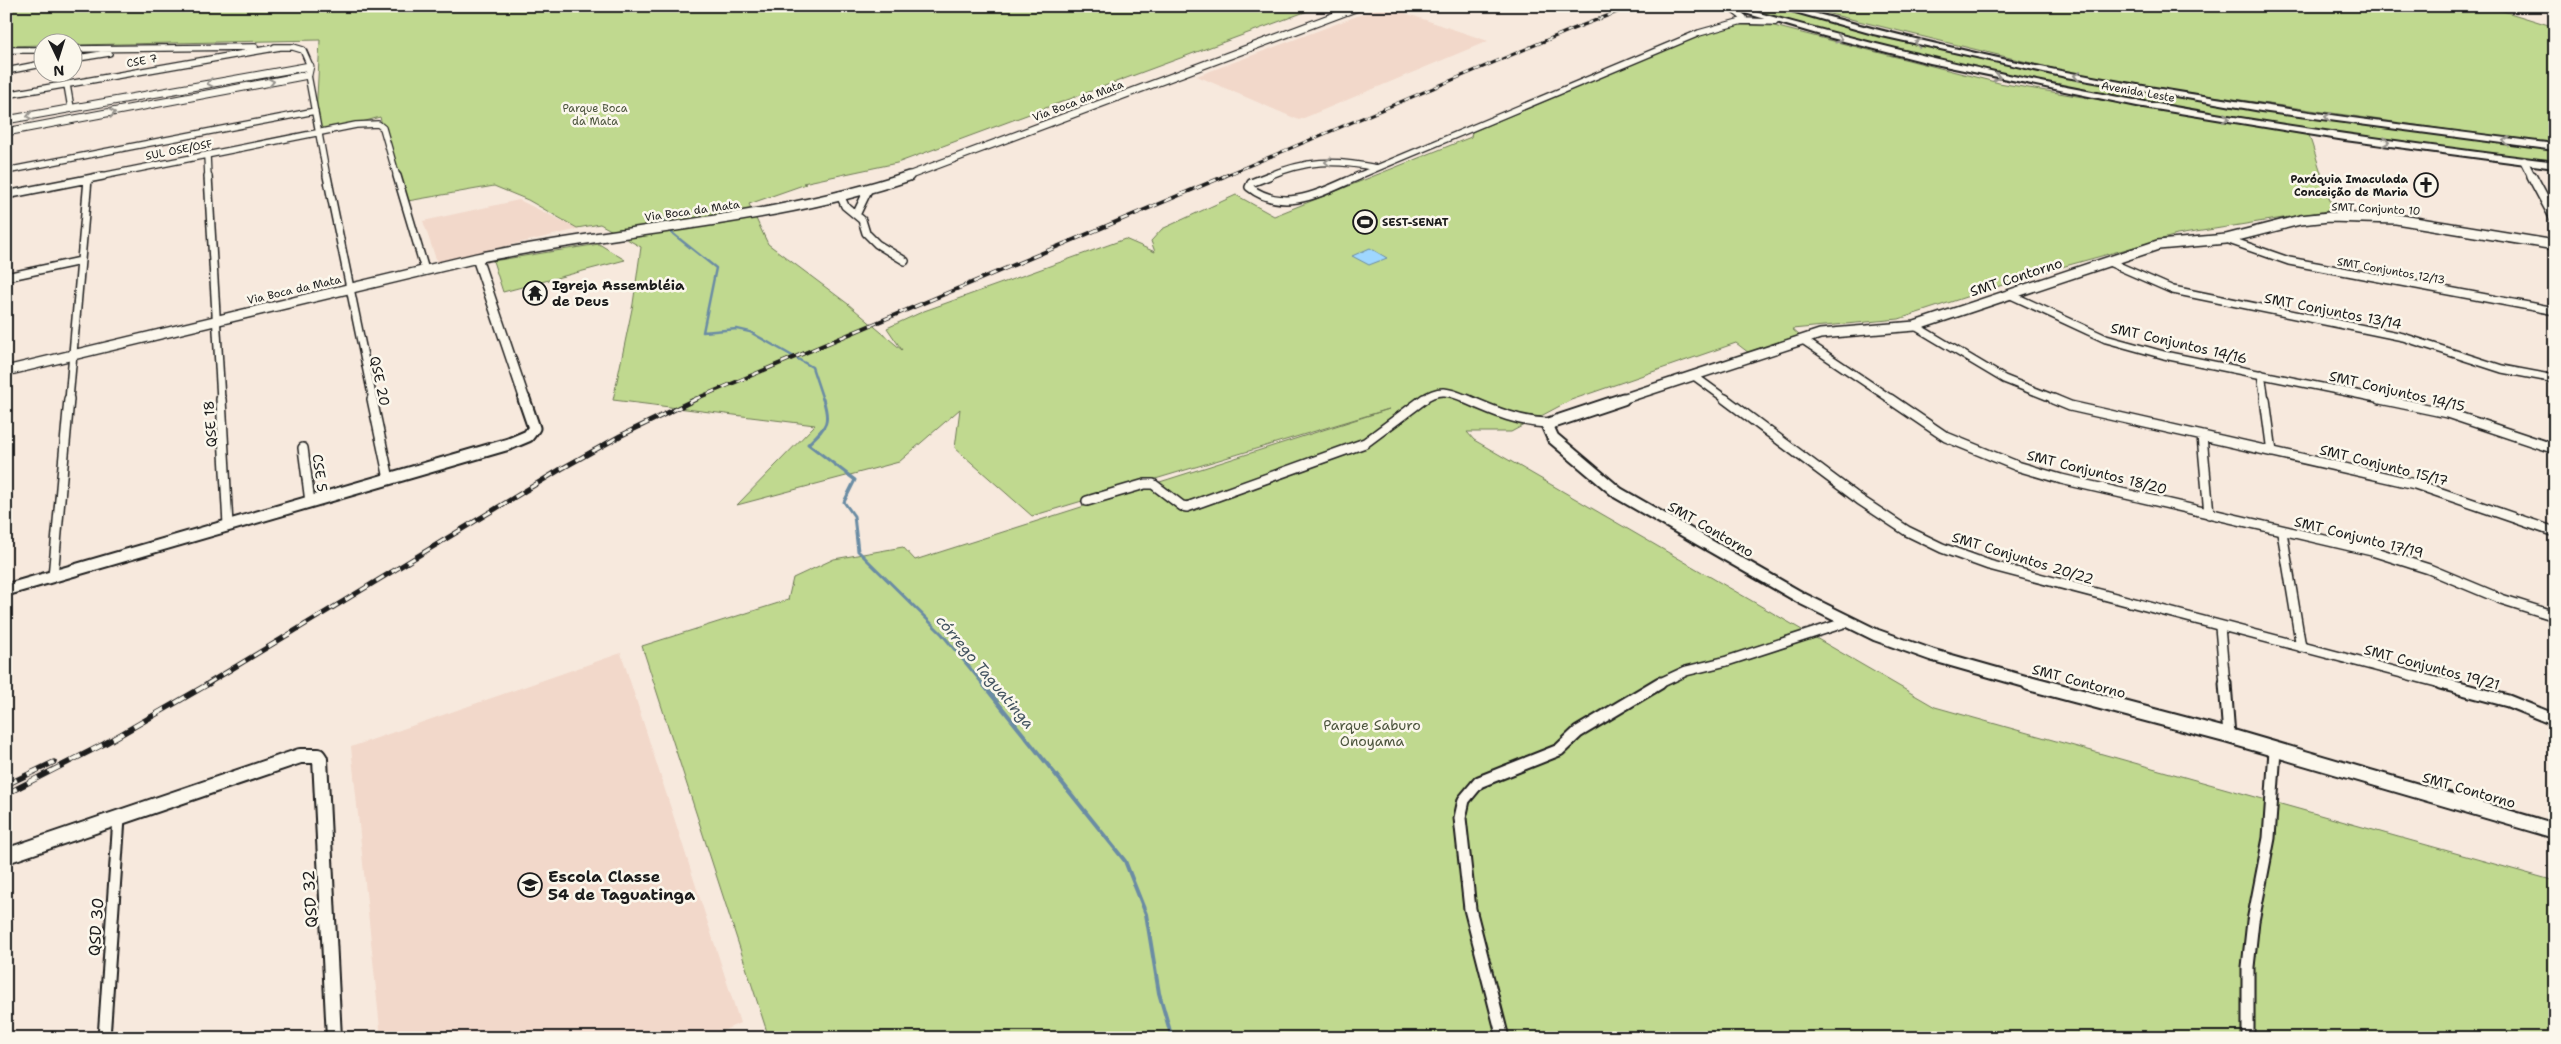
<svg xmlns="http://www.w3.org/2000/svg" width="2561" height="1044" font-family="'Shantell Sans',sans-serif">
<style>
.built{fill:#f2d8ca}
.green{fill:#c0d98f;stroke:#6e7a56}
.water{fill:#9fd7ff;stroke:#6b8ca4}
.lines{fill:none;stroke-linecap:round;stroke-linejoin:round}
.stream-far2{stroke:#6b8ca4;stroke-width:2.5}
.stream-far1{stroke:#6b8ca4;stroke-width:3}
.stream{stroke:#6b8ca4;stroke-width:4}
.street-far3-casing{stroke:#1c1c1c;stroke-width:8}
.street-far2-casing{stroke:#1c1c1c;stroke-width:10}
.street-far1-casing{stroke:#1c1c1c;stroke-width:12}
.street-casing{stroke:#1c1c1c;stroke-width:15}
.secondary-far3-casing{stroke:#1c1c1c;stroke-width:9}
.secondary-far2-casing{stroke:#1c1c1c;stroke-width:12}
.secondary-far1-casing{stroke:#1c1c1c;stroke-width:15}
.secondary-casing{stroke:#1c1c1c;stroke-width:18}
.primary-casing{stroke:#1c1c1c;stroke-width:4}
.street-far3{stroke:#fbf7ec;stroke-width:5.5}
.street-far2{stroke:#fbf7ec;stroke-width:7}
.street-far1{stroke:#fbf7ec;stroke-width:9}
.street{stroke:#fbf7ec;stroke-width:11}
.secondary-far3{stroke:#fbf7ec;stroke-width:7}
.secondary-far2{stroke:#fbf7ec;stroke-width:9}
.secondary-far1{stroke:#fbf7ec;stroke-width:11}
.secondary{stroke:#fbf7ec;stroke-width:14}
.primary{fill:#fbf7ec;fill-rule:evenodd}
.rail-far3-casing{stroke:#1c1c1c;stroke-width:3}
.rail-far2-casing{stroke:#1c1c1c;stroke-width:4}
.rail-far1-casing{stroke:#1c1c1c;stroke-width:5}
.rail-casing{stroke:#1c1c1c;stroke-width:5.5}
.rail-far3{stroke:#fbf7ec;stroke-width:2;stroke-dasharray:5.5;stroke-linecap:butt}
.rail-far2{stroke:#fbf7ec;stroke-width:2.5;stroke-dasharray:8;stroke-linecap:butt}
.rail-far1{stroke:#fbf7ec;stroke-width:3;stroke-dasharray:9;stroke-linecap:butt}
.rail{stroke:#fbf7ec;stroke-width:4;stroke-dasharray:12;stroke-linecap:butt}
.oneway{stroke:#97948e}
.labels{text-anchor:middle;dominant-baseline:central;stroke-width:5;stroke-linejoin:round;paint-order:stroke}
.far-street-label{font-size:11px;fill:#1c1c1c;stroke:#fbf7ec}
.far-park-label{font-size:11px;fill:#4d553e;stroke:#fbf7ec}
.far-poi-label{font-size:11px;font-weight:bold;fill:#1c1c1c;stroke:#fbf7ec;text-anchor:end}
.street-label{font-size:14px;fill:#1c1c1c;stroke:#fbf7ec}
.poi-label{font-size:14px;font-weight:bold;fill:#1c1c1c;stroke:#fbf7ec;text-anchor:start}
.park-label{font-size:14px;fill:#4d553e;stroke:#fbf7ec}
.water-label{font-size:15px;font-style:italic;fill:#435460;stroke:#fbf7ec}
.near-poi-label{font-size:16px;font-weight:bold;fill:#1c1c1c;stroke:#fbf7ec;text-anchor:start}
.near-street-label{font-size:16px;fill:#1c1c1c;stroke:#fbf7ec}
</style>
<rect width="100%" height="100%" fill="#f7e9dd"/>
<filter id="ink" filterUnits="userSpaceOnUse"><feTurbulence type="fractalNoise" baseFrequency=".02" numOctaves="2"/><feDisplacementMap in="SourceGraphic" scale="10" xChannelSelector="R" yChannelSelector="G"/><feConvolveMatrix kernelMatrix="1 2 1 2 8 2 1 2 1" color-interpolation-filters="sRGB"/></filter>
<g filter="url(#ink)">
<path class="built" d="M 1384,6 L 1488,41 L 1299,120 L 1197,76 Z
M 519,200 L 579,229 L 437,262 L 423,221 Z
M 621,653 L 740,1023 L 707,1038 L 381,1038 L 351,747 Z"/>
<path class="green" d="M 6,6 L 1321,6 L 897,163 L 803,183 L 806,184 L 749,204 L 768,244 L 848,304 L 902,350 L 887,328 L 924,311 L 1125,239 L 1155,252 L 1151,241 L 1162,229 L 1236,195 L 1274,216 L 1471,137 L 1472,132 L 1716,29 L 1740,25 L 1774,26 L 1999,83 L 2309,135 L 2333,210 L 2177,235 L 2033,275 L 1899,319 L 1792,329 L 1800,336 L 1749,353 L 1736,343 L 1571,400 L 1511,432 L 1467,432 L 1474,440 L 1935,707 L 2555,881 L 2555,1038 L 769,1038 L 642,646 L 788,600 L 793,578 L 834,559 L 903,547 L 915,560 L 1389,409 L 1032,516 L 955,448 L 960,409 L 899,462 L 737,505 L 815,425 L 613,400 L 633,304 L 641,247 L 600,224 L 577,228 L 528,200 L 494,186 L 402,202 L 380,117 L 315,135 L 320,40 L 73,45 L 72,42 L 42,42 L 42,45 L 6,46 Z
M 1724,6 L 1780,6 L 1913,43 L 2061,76 L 2555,149 L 2555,163 L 2193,113 L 1978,71 Z
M 1797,6 L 2487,6 L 2555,27 L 2555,145 L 2101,80 Z
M 599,244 L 625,260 L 503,292 L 493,261 Z"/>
<path class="water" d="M 1370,248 L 1387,258 L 1369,265 L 1352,256 Z"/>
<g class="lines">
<path class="stream-far2" d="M 661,216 L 672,233 L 716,268 L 703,332 L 737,329 L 750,332 L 812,367 L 823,400"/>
<path class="stream-far1" d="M 823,399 C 831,424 826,427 808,444 L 855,480 L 844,502 L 854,516 L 858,551 L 942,634 L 983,684"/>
<path class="stream" d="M 982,683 L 1125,861 L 1146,914 L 1159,993 L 1172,1038"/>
<g class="street-far3-casing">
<path id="street-far3" d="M 1731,8 L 1744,18 L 1742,21
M 275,47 L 293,47 L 303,50 L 310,66
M 72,49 L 255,47
M 6,50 L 42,50
M 72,59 L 109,53
M 6,71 L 42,64
M 308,75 L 327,177
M 67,85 L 71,108
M 6,95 L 280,47
M 207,155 L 208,177
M 1377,168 L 1699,33 L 1742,21 L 1775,22
M 6,171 L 315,111
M 97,177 L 356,125 L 378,124 L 383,128 L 397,177
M 1266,177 C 1306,160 1334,159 1377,168
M 1356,177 L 1377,168"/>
</g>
<g class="street-far2-casing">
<path id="street-far2" d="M 208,176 L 221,400
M 327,176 L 373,400
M 397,176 L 425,270
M 1269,176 L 1251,183 L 1249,187 C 1284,215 1324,191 1359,176
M 6,195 L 103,176
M 840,195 L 845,206 L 862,220 L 866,233 L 877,244 L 905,261
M 857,213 L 869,188
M 2226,239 L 2289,261 L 2555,311
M 2109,262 L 2173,290 L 2403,337 L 2502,369 L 2555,379
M 6,277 L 81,261
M 2011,295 L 2106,339 L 2164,355 L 2386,400
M 1915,326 L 2004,379 L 2057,400
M 1803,340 L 1892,400
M 2261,374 L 2265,400
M 1694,376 L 1727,400
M 69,400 L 88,179
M 1422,400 C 1440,387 1450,392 1469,400"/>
</g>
<g class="street-far1-casing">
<path id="street-far1" d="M 221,399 L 228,525
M 372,399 L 389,479
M 1466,399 C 1493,411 1521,423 1551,423
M 1725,399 L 1860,500 L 1907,531 L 1942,548 L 1989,565 L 2444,684
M 1890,399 L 1946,437 L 2017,466 L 2061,479 L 2372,551 L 2429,569 L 2501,599 L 2555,616
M 2053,399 L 2070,406 L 2415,484 L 2555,532
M 2265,399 L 2272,452
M 2380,399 L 2447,413 L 2555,449
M 2202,436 L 2209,514
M 303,448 L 310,502
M 1087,501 L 1145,484 L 1153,484 L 1182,506 L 1187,507 L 1365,443 L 1424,399
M 2282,532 L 2301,647
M 53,577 L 69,399
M 2220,627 L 2225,684
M 1658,684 L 1686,671 L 1727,661 L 1847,622"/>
</g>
<g class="street-casing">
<path id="street" d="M 2225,683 L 2229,736
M 2440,683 L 2508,701 L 2555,720
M 104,1038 L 119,818
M 1503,1038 L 1470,909 L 1460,818 L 1464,800 L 1479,782 L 1559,750 L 1578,732 L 1660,683
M 2248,1038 L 2248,967 L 2253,921 L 2269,838 L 2275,750"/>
</g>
<g class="secondary-far3-casing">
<path id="secondary-far3" d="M 6,120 L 310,66 L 308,75 L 6,132
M 2524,161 L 2532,177
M 905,177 L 1361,6"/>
</g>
<g class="secondary-far2-casing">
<path id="secondary-far2" d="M 2532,176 L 2555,219
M 477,258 L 525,400
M 6,371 L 477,258 C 620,228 770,223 909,176
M 1619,400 L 1820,334 L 1915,326 L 2158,245 L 2226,239 L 2300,220 L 2329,217 L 2396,219 L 2555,245"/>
</g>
<g class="secondary-far1-casing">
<path id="secondary-far1" d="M 1623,399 L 1551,423 L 1548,427 L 1553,438 L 1618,493 L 1803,599 L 1876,635 L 1932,655 L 2034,684
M 6,590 L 509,444 L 528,436 L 534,428 L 524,399"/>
</g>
<g class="secondary-casing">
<path id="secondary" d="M 2029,683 L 2229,736 L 2555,831
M 6,856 L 300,756 L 318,756 L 320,759 L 334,1038"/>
</g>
<g class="primary-casing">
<path id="primary" d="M 1721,6 L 1734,6 C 1833,34 1932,59 2032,80 C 2205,116 2380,140 2555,162 L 2555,168 L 2345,140 L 2137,106 L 1930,63 L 1824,36 Z
M 1774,6 L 1788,6 C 1880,31 1972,54 2066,72 C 2228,103 2391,124 2555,144 L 2555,150 L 2261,111 L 2066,77 L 1873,34 Z"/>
</g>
<use href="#street-far3" class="street-far3"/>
<use href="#street-far2" class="street-far2"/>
<use href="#street-far1" class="street-far1"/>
<use href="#street" class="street"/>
<use href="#secondary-far3" class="secondary-far3"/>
<use href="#secondary-far2" class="secondary-far2"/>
<use href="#secondary-far1" class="secondary-far1"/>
<use href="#secondary" class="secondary"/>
<use href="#primary" class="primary"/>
<g class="rail-far3-casing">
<path id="rail-far3" d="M 1222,177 L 1573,29 L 1633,6"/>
</g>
<g class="rail-far2-casing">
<path id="rail-far2" d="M 693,400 L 1225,176"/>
</g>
<g class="rail-far1-casing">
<path id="rail-far1" d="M 207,684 L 561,469 L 620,436 L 696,399"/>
</g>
<g class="rail-casing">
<path id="rail" d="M 6,785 L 54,762
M 6,794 L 104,744 L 210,683"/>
</g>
<use href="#rail-far3" class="rail-far3"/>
<use href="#rail-far2" class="rail-far2"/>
<use href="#rail-far1" class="rail-far1"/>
<use href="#rail" class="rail"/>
</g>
<defs><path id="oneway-chevron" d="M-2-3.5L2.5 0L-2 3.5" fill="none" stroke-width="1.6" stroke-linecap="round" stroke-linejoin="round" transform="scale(1.25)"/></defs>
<g class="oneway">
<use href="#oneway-chevron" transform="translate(1839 39) rotate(15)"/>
<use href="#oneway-chevron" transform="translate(1918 43) rotate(-167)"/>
<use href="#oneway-chevron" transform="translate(2077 76) rotate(-170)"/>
<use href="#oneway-chevron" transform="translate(1997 77) rotate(12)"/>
<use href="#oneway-chevron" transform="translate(271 82) rotate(-11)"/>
<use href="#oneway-chevron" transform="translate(210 83) rotate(170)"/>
<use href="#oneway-chevron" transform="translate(112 113) rotate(-11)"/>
<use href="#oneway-chevron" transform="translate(30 116) rotate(169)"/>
<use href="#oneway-chevron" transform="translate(2328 117) rotate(-172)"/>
<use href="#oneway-chevron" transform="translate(2226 118) rotate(9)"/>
<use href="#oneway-chevron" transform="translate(2506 141) rotate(-173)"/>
<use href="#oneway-chevron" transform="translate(2386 142) rotate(8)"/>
<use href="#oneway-chevron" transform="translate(1328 162) rotate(-179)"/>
</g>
</g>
<defs>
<g id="church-ring" transform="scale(1.25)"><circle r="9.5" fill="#fbf7ec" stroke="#1c1c1c" stroke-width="1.5"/><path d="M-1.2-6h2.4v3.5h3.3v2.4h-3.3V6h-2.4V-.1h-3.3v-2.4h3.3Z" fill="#1c1c1c"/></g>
<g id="stadium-ring" transform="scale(1.25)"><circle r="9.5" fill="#fbf7ec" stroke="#1c1c1c" stroke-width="1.5"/><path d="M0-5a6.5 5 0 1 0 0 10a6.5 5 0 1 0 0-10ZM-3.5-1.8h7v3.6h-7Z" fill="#1c1c1c"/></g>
<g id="temple-ring" transform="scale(1.25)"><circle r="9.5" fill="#fbf7ec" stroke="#1c1c1c" stroke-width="1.5"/><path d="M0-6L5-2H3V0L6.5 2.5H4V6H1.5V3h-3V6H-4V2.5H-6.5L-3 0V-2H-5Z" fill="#1c1c1c"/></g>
<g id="school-ring" transform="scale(1.25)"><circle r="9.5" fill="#fbf7ec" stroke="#1c1c1c" stroke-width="1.5"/><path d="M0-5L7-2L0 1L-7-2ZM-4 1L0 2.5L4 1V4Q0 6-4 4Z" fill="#1c1c1c"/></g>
</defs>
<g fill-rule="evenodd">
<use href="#church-ring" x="2426" y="185"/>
<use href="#stadium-ring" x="1365" y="222"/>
<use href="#temple-ring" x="535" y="293"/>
<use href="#school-ring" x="530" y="885"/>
</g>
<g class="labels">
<g class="far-street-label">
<text transform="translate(142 61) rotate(-10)">CSE 7</text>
<text transform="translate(2138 92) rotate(10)">Avenida Leste</text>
<text transform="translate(1078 101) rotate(-21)">Via Boca da Mata</text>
<text transform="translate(179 150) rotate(-11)">SUL OSE/OSF</text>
<text transform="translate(2376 209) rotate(3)">SMT Conjunto 10</text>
<text transform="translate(692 211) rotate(-8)">Via Boca da Mata</text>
<text transform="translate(2391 271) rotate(10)">SMT Conjuntos 12/13</text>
<text transform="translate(294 290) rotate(-13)">Via Boca da Mata</text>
</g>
<g class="far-park-label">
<text x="595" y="108">Parque Boca<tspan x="595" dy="13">da Mata</tspan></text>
</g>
<g class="far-poi-label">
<text x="2408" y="179">Paróquia Imaculada<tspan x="2408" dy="13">Conceição de Maria</tspan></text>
<text x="1382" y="222" text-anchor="start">SEST-SENAT</text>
</g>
<g class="street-label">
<text transform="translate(2016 277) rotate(-18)">SMT Contorno</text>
<text transform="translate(2333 311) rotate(11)">SMT Conjuntos 13/14</text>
<text transform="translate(2179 343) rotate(13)">SMT Conjuntos 14/16</text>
<text transform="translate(380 381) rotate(78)">QSE 20</text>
<text transform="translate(2397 391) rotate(13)">SMT Conjuntos 14/15</text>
<text transform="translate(210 424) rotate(-94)">QSE 18</text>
<text transform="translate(2384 465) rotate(14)">SMT Conjunto 15/17</text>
<text transform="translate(2097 472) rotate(14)">SMT Conjuntos 18/20</text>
<text transform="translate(320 473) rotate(82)">CSE 5</text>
<text transform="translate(1711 529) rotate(30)">SMT Contorno</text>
<text transform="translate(2359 537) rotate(14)">SMT Conjunto 17/19</text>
<text transform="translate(2023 558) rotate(17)">SMT Conjuntos 20/22</text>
<text transform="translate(2432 667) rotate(15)">SMT Conjuntos 19/21</text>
<text transform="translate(2079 681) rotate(15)">SMT Contorno</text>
<text transform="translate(2469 790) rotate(16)">SMT Contorno</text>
</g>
<g class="poi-label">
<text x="552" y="285">Igreja Assembléia<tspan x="552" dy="16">de Deus</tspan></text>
</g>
<g class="park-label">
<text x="1372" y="725">Parque Saburo<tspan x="1372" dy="16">Onoyama</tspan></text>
</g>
<g class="water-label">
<text transform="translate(985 672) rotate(50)">córrego Taguatinga</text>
</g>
<g class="near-poi-label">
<text x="548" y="876">Escola Classe<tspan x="548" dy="18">54 de Taguatinga</tspan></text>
</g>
<g class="near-street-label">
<text transform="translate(310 899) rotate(-93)">QSD 32</text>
<text transform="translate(96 927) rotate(-86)">QSD 30</text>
</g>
</g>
<rect width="2561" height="1044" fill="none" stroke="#fbf7ec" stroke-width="25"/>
<rect x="12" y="12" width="2536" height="1019" fill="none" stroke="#1c1c1c" stroke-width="2" filter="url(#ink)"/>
<g transform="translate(58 58) rotate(176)"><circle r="24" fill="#fbf7ec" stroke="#a29f99"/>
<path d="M0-4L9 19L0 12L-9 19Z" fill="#1c1c1c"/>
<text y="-8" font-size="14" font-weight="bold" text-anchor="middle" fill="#1c1c1c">N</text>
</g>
</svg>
